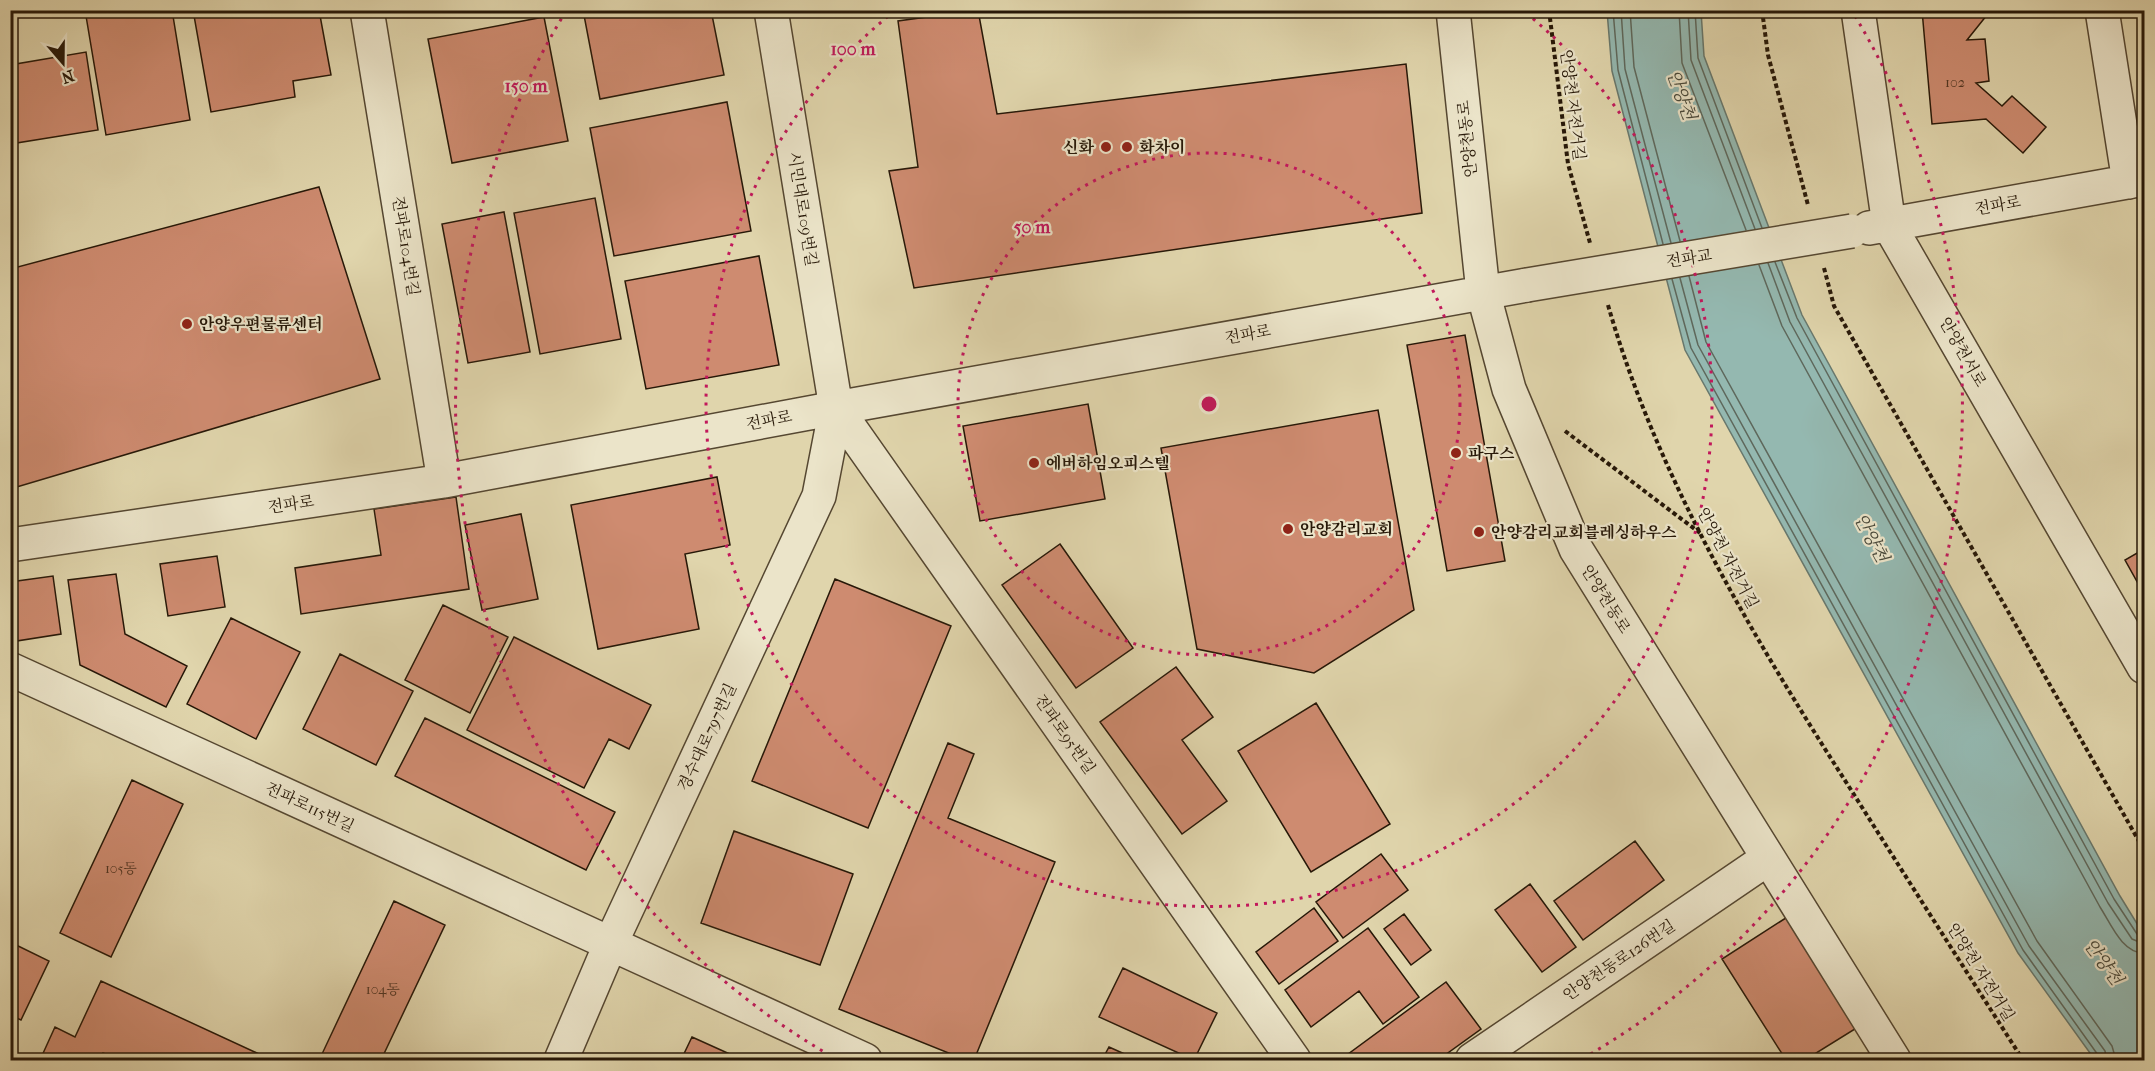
<svg xmlns="http://www.w3.org/2000/svg" width="2155" height="1071" font-family="'IM FELL French Canon','Noto Serif KR',serif">
<style>
.water{fill:#94b8b0;stroke:#68786d;stroke-width:1.5}
.lines{fill:none;stroke-linecap:round;stroke-linejoin:round}
.shore{stroke:#5e685c;stroke-width:1.5}
.building{fill:#ce8b70;stroke:#271808;stroke-width:1.5}
.minor-casing{stroke:#554731;stroke-width:36}
.path{stroke:#271808;stroke-width:4;stroke-dasharray:4.5 3;stroke-linecap:butt}
.minor{stroke:#ebe4c9;stroke-width:33}
.minor-bridge-casing{stroke:#554731;stroke-width:36;stroke-linecap:butt}
.minor-bridge{stroke:#ebe4c9;stroke-width:33}
.ring{fill:none;stroke:#c2185b;stroke-width:3;stroke-dasharray:3 6}
.poi-dot{fill:#8f2418;stroke:#ebe4c9;stroke-width:2}
.labels{text-anchor:middle;dominant-baseline:central;stroke-width:4.5;stroke-linejoin:round;paint-order:stroke}
.number-label{font-size:14px;fill:#513522}
.street-label{font-size:16px;fill:#271808;stroke:#ebe4c9}
.poi-label{font-size:16px;font-weight:bold;fill:#271808;stroke:#ebe4c9;text-anchor:start}
.water-label{font-size:18px;font-style:italic;fill:#48483a;stroke:#ebe4c9}
.centre{fill:#c2185b;stroke:#ebe4c9;stroke-width:3}
.ring-label{font-size:18px;text-anchor:middle;font-weight:bold;fill:#c2185b;stroke:#ebe4c9;stroke-width:4.5;stroke-linejoin:round;paint-order:stroke}
</style>
<rect width="100%" height="100%" fill="#e0d5ac"/>
<filter id="stains"><feTurbulence type="fractalNoise" baseFrequency=".00333" numOctaves="4"/><feColorMatrix values="0 0 0 0 .2 0 0 0 0 .09 0 0 0 0 .02 0 0 0 .5 -.17"/></filter>
<radialGradient id="worn" r=".72"><stop offset=".6" stop-color="#630" stop-opacity="0"/><stop offset="1" stop-color="#630" stop-opacity=".3"/></radialGradient>
<path class="water" d="M 1607,11 L 1701,11 L 1704,56 L 1802,315 L 2120,896 L 2144,935 L 2144,1060 L 2095,1060 L 2018,953 L 1685,350 L 1612,71 Z"/>
<g class="lines">
<path class="shore" d="M 1613,10 L 1618,70 L 1663,244
M 1621,10 L 1625,69 L 1671,243
M 1630,10 L 1634,67 L 1680,241
M 1679,10 L 1682,63 L 1746,230
M 1688,10 L 1691,60 L 1755,229
M 1695,10 L 1698,58 L 1762,228
M 1775,262 L 1797,318 L 2114,899 L 2137,934 L 2144,937
M 1768,263 L 1790,322 L 2108,903 L 2132,939 L 2144,944
M 1759,265 L 1782,326 L 2100,907 C 2111,924 2122,953 2144,953
M 1689,276 L 1706,342 L 2037,941 L 2112,1046 L 2116,1060
M 1680,278 L 1698,345 L 2029,946 L 2105,1051 L 2107,1060
M 1672,279 L 1691,348 L 2023,950 L 2098,1055 L 2099,1060"/>
</g>
<path class="building" d="M 85,10 L 172,10 L 190,120 L 106,135 Z
M 193,10 L 319,10 L 331,75 L 293,81 L 295,97 L 211,112 Z
M 583,10 L 711,10 L 724,75 L 600,99 Z
M 978,10 L 997,114 L 1406,64 L 1422,213 L 914,288 L 889,171 L 918,167 L 898,21 Z
M 1922,10 L 1991,10 L 1967,40 L 1985,39 L 1989,81 L 1976,83 L 2002,106 L 2012,96 L 2046,127 L 2023,153 L 1986,119 L 1932,124 Z
M 544,17 L 568,141 L 452,163 L 428,39 Z
M 86,52 L 98,130 L 10,144 L 10,65 Z
M 727,102 L 751,231 L 614,256 L 590,128 Z
M 319,187 L 380,379 L 10,489 L 10,269 Z
M 595,198 L 621,339 L 540,354 L 514,213 Z
M 504,212 L 530,352 L 468,363 L 442,224 Z
M 759,256 L 779,365 L 646,389 L 625,281 Z
M 1465,335 L 1505,561 L 1447,571 L 1407,345 Z
M 1088,404 L 1105,499 L 980,521 L 963,426 Z
M 1378,410 L 1414,610 L 1314,673 L 1197,649 L 1161,448 Z
M 717,477 L 730,545 L 685,554 L 699,629 L 598,649 L 571,505 Z
M 456,497 L 469,589 L 301,614 L 295,568 L 381,555 L 374,509 Z
M 521,514 L 538,599 L 482,610 L 465,525 Z
M 1060,544 L 1133,648 L 1076,688 L 1002,585 Z
M 2144,549 L 2144,594 L 2125,560 Z
M 217,556 L 225,607 L 168,616 L 160,564 Z
M 116,574 L 125,634 L 187,666 L 166,707 L 80,665 L 68,580 Z
M 53,576 L 61,634 L 10,642 L 10,582 Z
M 835,579 L 951,626 L 868,828 L 752,781 Z
M 443,605 L 508,637 L 470,713 L 405,680 Z
M 231,618 L 300,652 L 256,739 L 187,704 Z
M 514,637 L 651,705 L 629,749 L 609,739 L 584,788 L 467,730 Z
M 340,654 L 413,691 L 376,765 L 303,729 Z
M 1176,667 L 1213,717 L 1182,740 L 1227,801 L 1182,834 L 1100,722 Z
M 1316,703 L 1390,824 L 1311,872 L 1238,751 Z
M 425,718 L 615,812 L 586,870 L 395,776 Z
M 948,743 L 974,754 L 948,818 L 1055,862 L 974,1060 L 966,1060 L 839,1009 Z
M 132,780 L 183,804 L 111,957 L 60,933 Z
M 734,831 L 853,874 L 820,965 L 701,923 Z
M 1635,841 L 1664,880 L 1583,940 L 1554,901 Z
M 1381,854 L 1408,890 L 1343,938 L 1316,902 Z
M 1530,884 L 1576,947 L 1542,972 L 1495,910 Z
M 394,901 L 445,925 L 381,1060 L 336,1060 L 322,1054 Z
M 1314,908 L 1338,941 L 1279,984 L 1256,952 Z
M 1404,914 L 1431,950 L 1411,965 L 1384,929 Z
M 1792,914 L 1863,1024 L 1805,1060 L 1786,1060 L 1722,959 Z
M 1368,928 L 1419,997 L 1383,1024 L 1359,991 L 1311,1027 L 1285,990 Z
M 10,942 L 49,961 L 21,1020 L 10,1015 Z
M 1123,968 L 1217,1013 L 1194,1060 L 1099,1017 Z
M 101,981 L 272,1060 L 120,1060 L 103,1053 L 100,1060 L 40,1060 L 55,1027 L 75,1037 Z
M 1446,982 L 1481,1029 L 1438,1060 L 1340,1060 Z
M 692,1037 L 743,1060 L 681,1060 Z
M 1109,1047 L 1138,1060 L 1102,1060 Z"/>
<g class="lines">
<g class="minor-casing">
<path id="minor" d="M 367,10 L 444,481
M 1453,10 L 1483,292 L 1509,389 L 1576,549 L 1894,1060
M 1858,10 L 1889,225 L 2144,667
M 2102,10 L 2129,182
M 1869,228 L 2144,179
M 836,408 L 1294,1060
M 10,545 L 444,481 L 836,408 L 1527,285
M 10,669 L 865,1060
M 561,1060 L 610,945 L 819,496 L 836,408 L 771,10
M 1472,1060 L 1767,859"/>
</g>
<path class="path" d="M 1549,10 L 1568,164 L 1590,243
M 1762,10 L 1768,55 L 1808,205
M 1824,268 L 1834,306 L 2144,850
M 1608,305 C 1658,480 1755,640 1853,793 C 1909,882 1966,971 2023,1060
M 1565,431 L 1700,533"/>
<use href="#minor" class="minor"/>
<g class="minor-bridge-casing">
<path id="minor-bridge" d="M 1527,285 L 1852,231"/>
</g>
<use href="#minor-bridge" class="minor-bridge"/>
</g>
<g class="ring">
<circle cx="1209" cy="404" r="251"/>
<path d="M1526 13A503 503 0 1 1 892 13"/>
<path d="M838 1060A754 754 0 0 1 563 16M1855 16A754 754 0 0 1 1580 1060"/>
</g>
<g class="poi-dot">
<circle cx="1106" cy="147" r="6"/>
<circle cx="1127" cy="147" r="6"/>
<circle cx="187" cy="324" r="6"/>
<circle cx="1456" cy="453" r="6"/>
<circle cx="1034" cy="463" r="6"/>
<circle cx="1288" cy="529" r="6"/>
<circle cx="1479" cy="532" r="6"/>
</g>
<g class="labels">
<g class="number-label">
<text x="1955" y="82">102</text>
<text x="121" y="868">105동</text>
<text x="383" y="989">104동</text>
</g>
<g class="street-label">
<text transform="translate(1573 105) rotate(83)">안양천 자전거길</text>
<text transform="translate(1467 139) rotate(-96)">안양천동로</text>
<text transform="translate(1998 205) rotate(-10)">전파로</text>
<text transform="translate(803 209) rotate(81)">시민대로109번길</text>
<text transform="translate(406 246) rotate(81)">전파로104번길</text>
<text transform="translate(1689 258) rotate(-9)">전파교</text>
<text transform="translate(1248 334) rotate(-10)">전파로</text>
<text transform="translate(1963 352) rotate(60)">안양천서로</text>
<text transform="translate(769 420) rotate(-11)">전파로</text>
<text transform="translate(291 504) rotate(-8)">전파로</text>
<text transform="translate(1728 558) rotate(62)">안양천 자전거길</text>
<text transform="translate(1606 599) rotate(58)">안양천동로</text>
<text transform="translate(1065 734) rotate(55)">전파로95번길</text>
<text transform="translate(707 737) rotate(-65)">경수대로797번길</text>
<text transform="translate(310 807) rotate(25)">전파로115번길</text>
<text transform="translate(1619 960) rotate(-34)">안양천동로126번길</text>
<text transform="translate(1981 972) rotate(58)">안양천 자전거길</text>
</g>
<g class="poi-label">
<text x="1094" y="147" text-anchor="end">신화</text>
<text x="1139" y="147">화차이</text>
<text x="199" y="324">안양우편물류센터</text>
<text x="1468" y="453">파구스</text>
<text x="1046" y="463">에버하임오피스텔</text>
<text x="1300" y="529">안양감리교회</text>
<text x="1491" y="532">안양감리교회블레싱하우스</text>
</g>
<g class="water-label">
<text transform="translate(1681 95) rotate(70)">안양천</text>
<text transform="translate(1871 538) rotate(62)">안양천</text>
<text transform="translate(2103 962) rotate(54)">안양천</text>
</g>
</g>
<circle cx="1209" cy="404" r="9" class="centre"/>
<g class="ring-label">
<text x="853" y="55">100 m</text>
<text x="526" y="92">150 m</text>
<text x="1032" y="233">50 m</text>
</g>
<rect width="2155" height="1071" fill="none" stroke="#e0d5ac" stroke-width="36"/>
<rect x="12" y="12" width="2131" height="1047" fill="none" stroke="#271808" stroke-width="3"/>
<rect x="18" y="18" width="2119" height="1035" fill="none" stroke="#271808" stroke-width="1.5"/>
<g transform="translate(63 63) rotate(160)" stroke="#ebe4c9" stroke-width="4.5" paint-order="stroke">
<path d="M0-4.5L10 22L0 15L-10 22Z" fill="#271808"/>
<text y="-9" font-size="16" font-weight="bold" text-anchor="middle" fill="#271808">N</text>
</g>
<rect width="100%" height="100%" filter="url(#stains)"/>
<rect width="100%" height="100%" fill="url(#worn)"/>
</svg>
